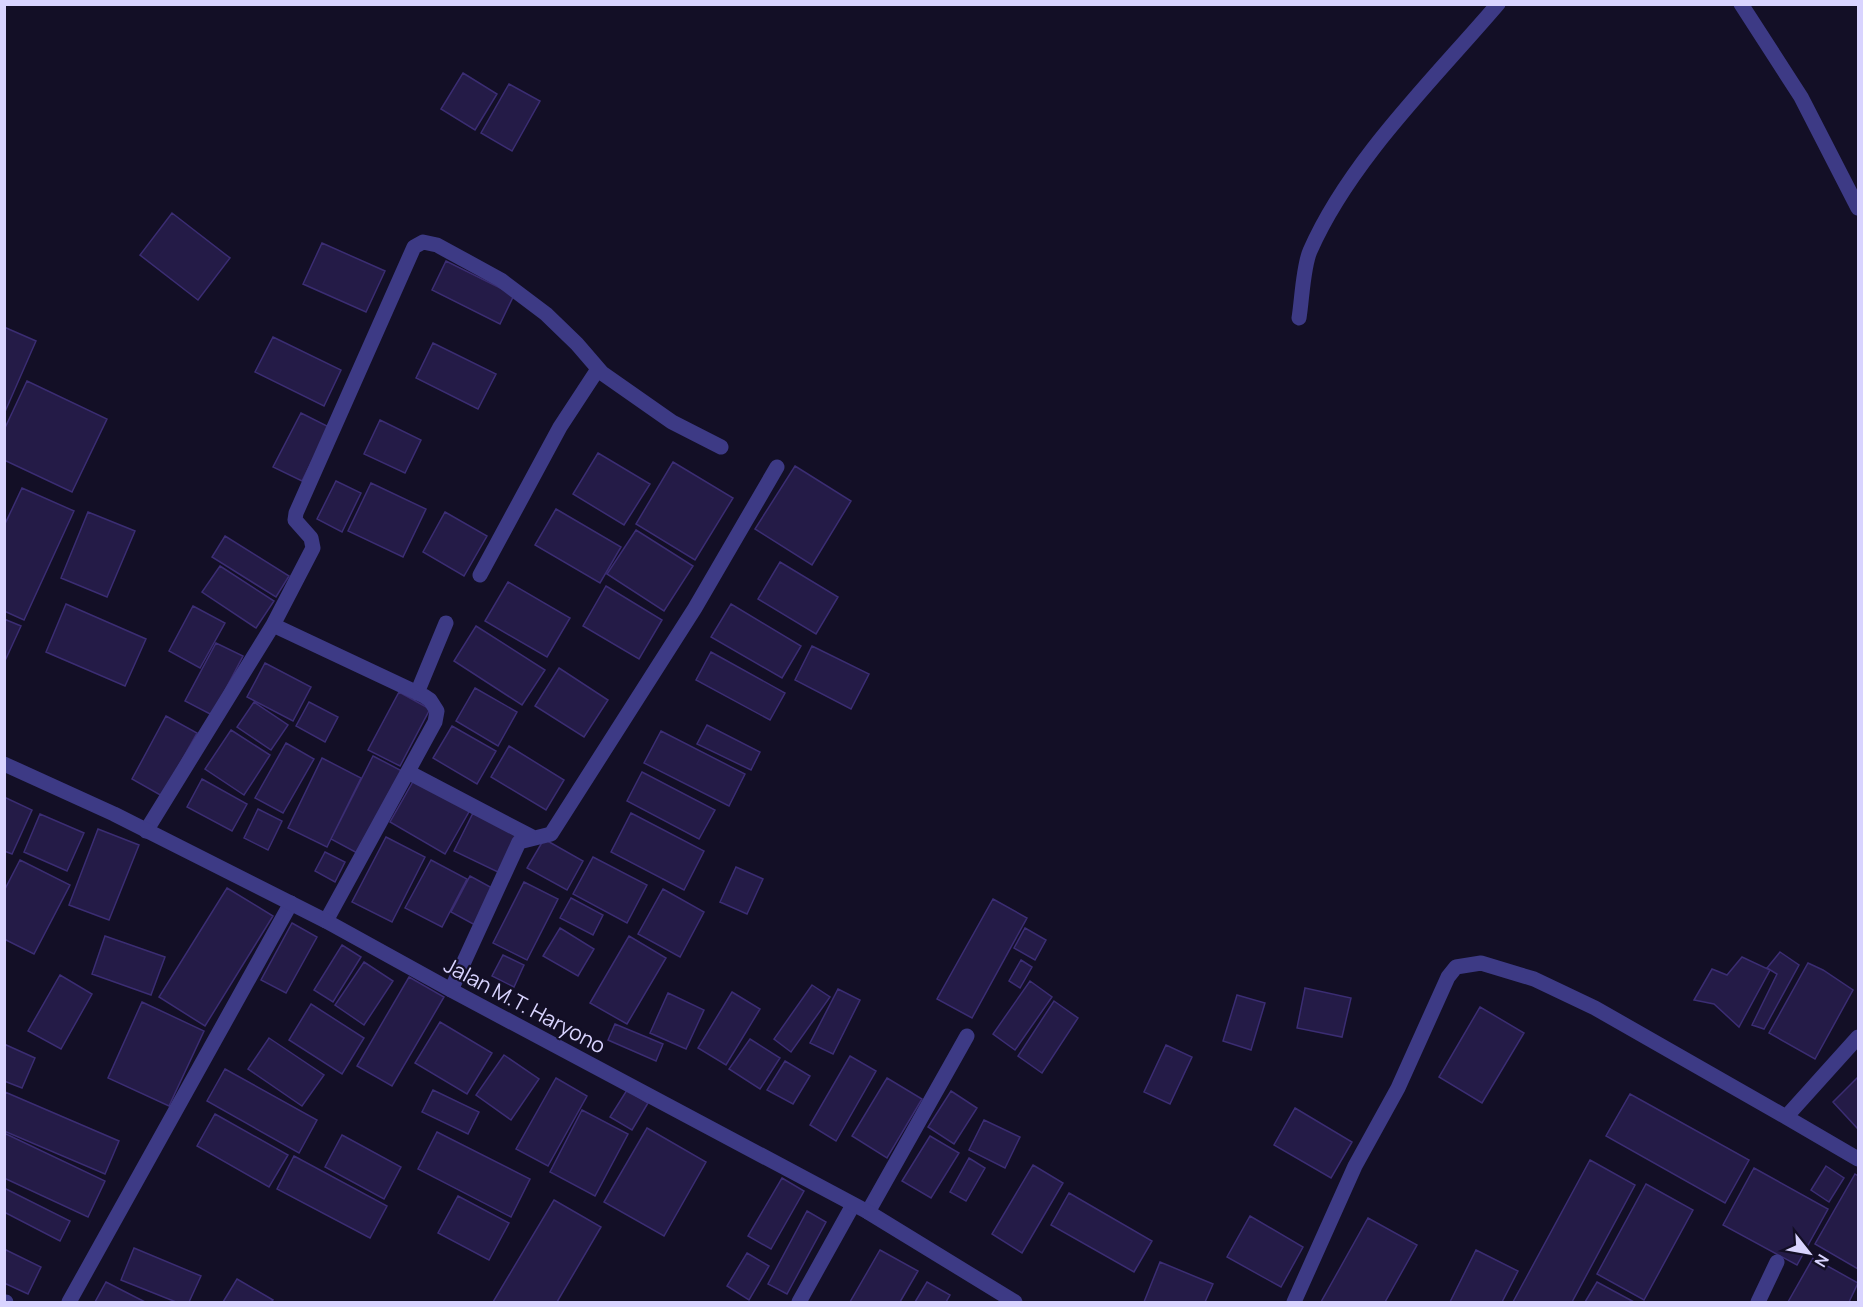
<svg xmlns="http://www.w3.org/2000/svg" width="1863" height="1307" font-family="Manrope,sans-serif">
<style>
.building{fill:#241b47;stroke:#3b2d73;stroke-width:1.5}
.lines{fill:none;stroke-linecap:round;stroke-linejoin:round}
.service{stroke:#3d3a85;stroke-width:15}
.minor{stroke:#3d3a85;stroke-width:15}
.tertiary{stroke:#3d3a85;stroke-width:15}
.labels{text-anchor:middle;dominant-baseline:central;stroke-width:4.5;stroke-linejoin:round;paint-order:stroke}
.street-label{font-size:21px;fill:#d9d4ff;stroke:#130f26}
</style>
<rect width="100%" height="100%" fill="#130f26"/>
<path class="building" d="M 463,73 L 497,94 L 475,130 L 441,109 Z
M 509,84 L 540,101 L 512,151 L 481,133 Z
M 172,213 L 230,258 L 198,300 L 140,255 Z
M 322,243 L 385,271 L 366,312 L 303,284 Z
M 446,261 L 514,295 L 500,324 L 432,290 Z
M 4,327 L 36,341 L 4,414 Z
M 273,337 L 341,370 L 324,406 L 255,372 Z
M 433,343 L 496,374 L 478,409 L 416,378 Z
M 27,381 L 107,419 L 72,492 L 4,460 L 4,430 Z
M 301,413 L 329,427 L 302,481 L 273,467 Z
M 380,420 L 421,440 L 405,473 L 364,454 Z
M 598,453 L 650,484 L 624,525 L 573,494 Z
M 673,462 L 733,498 L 695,560 L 636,524 Z
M 795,466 L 851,501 L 812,565 L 755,529 Z
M 336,481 L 361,493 L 342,532 L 317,519 Z
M 371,483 L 426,509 L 403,557 L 348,531 Z
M 22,488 L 74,511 L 24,620 L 4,611 L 4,526 Z
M 556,509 L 621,547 L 600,583 L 535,545 Z
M 88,512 L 135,531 L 107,597 L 61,578 Z
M 445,512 L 487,536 L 464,576 L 423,552 Z
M 636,530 L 693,566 L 664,611 L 607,574 Z
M 225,536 L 289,576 L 276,597 L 212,557 Z
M 780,562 L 838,597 L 816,634 L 758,599 Z
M 220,566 L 274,601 L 256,628 L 202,592 Z
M 508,582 L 570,618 L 547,657 L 485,621 Z
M 606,586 L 662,620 L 639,659 L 583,626 Z
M 66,604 L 146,639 L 125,686 L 46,652 Z
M 731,604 L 801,646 L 782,678 L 711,637 Z
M 193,606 L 225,623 L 200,668 L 169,651 Z
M 4,619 L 21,626 L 4,663 Z
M 476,626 L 545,670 L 522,705 L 454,661 Z
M 216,643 L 243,656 L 212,715 L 185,701 Z
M 812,646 L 869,674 L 851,709 L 795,680 Z
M 711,652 L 785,693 L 770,720 L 696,680 Z
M 265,663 L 311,687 L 293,721 L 247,697 Z
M 559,668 L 608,700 L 584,737 L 535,706 Z
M 475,688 L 517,712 L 498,746 L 456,721 Z
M 399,692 L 430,709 L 400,766 L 368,750 Z
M 254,702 L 288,725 L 271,750 L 237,727 Z
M 309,702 L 338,717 L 325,742 L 296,726 Z
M 166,716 L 197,733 L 162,796 L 132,779 Z
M 707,725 L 760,752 L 751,770 L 697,744 Z
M 452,726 L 496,751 L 477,784 L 433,758 Z
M 231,730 L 270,755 L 244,795 L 205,769 Z
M 661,731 L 745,774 L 729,806 L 644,763 Z
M 286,743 L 314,759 L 283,813 L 255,798 Z
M 509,746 L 564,780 L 546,810 L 491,777 Z
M 373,756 L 402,771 L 359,854 L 331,839 Z
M 322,758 L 361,778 L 327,847 L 288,828 Z
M 642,772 L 715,810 L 699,839 L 627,801 Z
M 415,778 L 470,810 L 445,854 L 390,822 Z
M 202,779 L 247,804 L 232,831 L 187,807 Z
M 4,797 L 32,810 L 12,854 L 4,851 Z
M 258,809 L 282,821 L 268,850 L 244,838 Z
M 473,813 L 519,835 L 500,873 L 454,851 Z
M 631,813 L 704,851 L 684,890 L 611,852 Z
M 40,814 L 84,833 L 67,871 L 24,852 Z
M 98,829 L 139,845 L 109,920 L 69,905 Z
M 386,837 L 425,857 L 392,922 L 352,902 Z
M 544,839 L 583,861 L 567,890 L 527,868 Z
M 325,852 L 345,862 L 335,882 L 315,871 Z
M 593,857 L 647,885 L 627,923 L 573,894 Z
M 20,860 L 70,885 L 34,954 L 4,939 L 4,891 Z
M 431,860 L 467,879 L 442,927 L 405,908 Z
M 736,867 L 763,879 L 747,914 L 720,902 Z
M 470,876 L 494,889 L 475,925 L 451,912 Z
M 524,882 L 558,899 L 527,960 L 493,943 Z
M 227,888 L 273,916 L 205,1026 L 159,997 Z
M 663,889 L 704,912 L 680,957 L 638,934 Z
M 571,898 L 603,915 L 593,935 L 560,918 Z
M 993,899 L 1027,918 L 972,1018 L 937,999 Z
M 292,923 L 317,937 L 286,993 L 261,980 Z
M 560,928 L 594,949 L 578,976 L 543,956 Z
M 1025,928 L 1046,940 L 1035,960 L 1014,948 Z
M 105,936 L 165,957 L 151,995 L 92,974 Z
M 629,936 L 666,958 L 627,1024 L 590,1003 Z
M 342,945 L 361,957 L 333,1002 L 314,990 Z
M 1780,952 L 1799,965 L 1764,1029 L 1752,1025 L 1777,974 L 1767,968 Z
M 503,955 L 524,965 L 514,987 L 492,976 Z
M 1742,957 L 1770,970 L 1739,1027 L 1714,1004 L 1694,1000 L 1712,969 L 1727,975 Z
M 1021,960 L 1032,967 L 1020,988 L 1009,981 Z
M 364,962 L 393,981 L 364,1025 L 335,1005 Z
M 1808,963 L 1823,970 L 1853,990 L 1815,1059 L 1769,1033 Z
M 60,975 L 92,994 L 61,1049 L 28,1031 Z
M 409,977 L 444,997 L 392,1086 L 357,1066 Z
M 1030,981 L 1052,997 L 1015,1050 L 993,1034 Z
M 812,985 L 830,997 L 791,1052 L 774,1039 Z
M 1305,988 L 1351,998 L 1342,1037 L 1297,1028 Z
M 838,989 L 860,1000 L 833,1054 L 810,1043 Z
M 732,992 L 760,1009 L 726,1065 L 698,1048 Z
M 668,993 L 704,1010 L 686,1049 L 650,1033 Z
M 1237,995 L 1265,1003 L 1251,1050 L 1223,1041 Z
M 1054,1001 L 1078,1018 L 1042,1073 L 1018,1056 Z
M 142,1002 L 204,1031 L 169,1106 L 108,1078 Z
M 311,1004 L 364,1038 L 342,1074 L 289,1040 Z
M 1480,1007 L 1524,1033 L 1482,1103 L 1439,1077 Z
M 440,1022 L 492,1053 L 467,1094 L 415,1063 Z
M 615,1024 L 663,1044 L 656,1061 L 608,1040 Z
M 269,1038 L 324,1075 L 302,1106 L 248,1069 Z
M 750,1039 L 780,1058 L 760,1089 L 729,1069 Z
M 4,1044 L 35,1058 L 22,1088 L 4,1081 Z
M 1166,1045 L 1192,1057 L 1170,1104 L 1144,1092 Z
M 504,1055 L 539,1079 L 511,1120 L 476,1095 Z
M 850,1056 L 876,1071 L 836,1141 L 810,1125 Z
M 785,1061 L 810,1076 L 793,1104 L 767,1090 Z
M 225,1069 L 317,1120 L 299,1153 L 207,1101 Z
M 1858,1077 L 1858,1129 L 1833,1102 Z
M 556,1078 L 587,1096 L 548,1166 L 516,1149 Z
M 887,1078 L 922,1099 L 887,1158 L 852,1136 Z
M 433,1090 L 479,1112 L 468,1134 L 422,1112 Z
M 627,1090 L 648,1103 L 632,1130 L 610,1117 Z
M 951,1091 L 977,1108 L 954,1144 L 928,1127 Z
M 5,1092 L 119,1141 L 105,1174 L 4,1131 Z
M 1630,1094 L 1749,1160 L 1725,1203 L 1606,1136 Z
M 1295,1108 L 1352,1142 L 1331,1178 L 1274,1145 Z
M 582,1110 L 628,1134 L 595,1196 L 550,1172 Z
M 215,1114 L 288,1155 L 269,1187 L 197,1146 Z
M 984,1120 L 1020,1137 L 1005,1168 L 969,1150 Z
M 647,1128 L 706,1162 L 664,1236 L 604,1202 Z
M 437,1132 L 530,1179 L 511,1217 L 418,1169 Z
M 4,1133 L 105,1181 L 88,1217 L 4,1178 Z
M 342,1135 L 401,1167 L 384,1199 L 325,1167 Z
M 930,1136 L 959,1153 L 931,1198 L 902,1181 Z
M 294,1156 L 387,1206 L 370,1238 L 277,1189 Z
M 969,1158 L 985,1168 L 966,1201 L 950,1192 Z
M 1590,1160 L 1635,1185 L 1572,1302 L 1513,1302 Z
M 1033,1165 L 1063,1183 L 1022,1253 L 992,1234 Z
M 1826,1166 L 1844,1178 L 1829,1202 L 1811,1190 Z
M 1754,1168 L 1828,1209 L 1797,1265 L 1723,1225 Z
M 1855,1174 L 1858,1176 L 1858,1269 L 1815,1244 Z
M 782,1178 L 804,1191 L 771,1249 L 748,1236 Z
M 1646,1184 L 1693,1210 L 1644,1300 L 1597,1274 Z
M 4,1188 L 70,1221 L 60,1241 L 4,1212 Z
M 1069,1193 L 1152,1241 L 1134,1272 L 1051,1225 Z
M 458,1196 L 509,1223 L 489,1260 L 438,1233 Z
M 554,1200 L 601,1227 L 557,1302 L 493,1302 Z
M 807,1211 L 826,1222 L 787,1294 L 768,1284 Z
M 1250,1216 L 1303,1247 L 1281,1287 L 1227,1257 Z
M 1368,1218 L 1417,1245 L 1385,1302 L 1321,1302 Z
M 134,1248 L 201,1276 L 189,1302 L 176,1302 L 121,1280 Z
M 4,1249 L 41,1267 L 28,1294 L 4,1283 Z
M 880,1250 L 918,1271 L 900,1302 L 850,1302 Z
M 1476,1250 L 1518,1271 L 1502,1302 L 1450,1302 Z
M 747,1253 L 769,1266 L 749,1300 L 727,1286 Z
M 1813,1258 L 1858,1283 L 1849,1302 L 1788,1302 Z
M 1160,1262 L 1213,1284 L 1205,1302 L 1144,1302 Z
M 237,1279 L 273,1300 L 271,1302 L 223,1302 Z
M 106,1282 L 145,1302 L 95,1302 Z
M 927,1282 L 950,1295 L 946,1302 L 915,1302 Z
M 1597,1282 L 1634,1302 L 1585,1302 Z"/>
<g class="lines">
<path class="service" d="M 1299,318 C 1302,300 1303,267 1310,251 C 1350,160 1434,79 1498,4
M 1758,1302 L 1777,1262"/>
<path class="minor" d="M 1741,4 L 1801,97 L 1858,208
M 480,575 L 560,427 L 598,369
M 273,625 L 424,696 L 430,700 L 437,711 L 435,722 L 326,921
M 417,693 L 446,623
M 408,772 L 534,838
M 146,831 L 273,625 L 313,548 L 311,538 L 295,520 L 296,513 L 414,247 L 423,242 L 437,245 L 501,280 L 546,314 L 577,344 L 602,373 L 672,422 L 721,447
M 451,990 L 519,842 L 551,834 L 695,608 L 777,467
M 1786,1117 L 1858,1159
M 868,1212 L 967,1036
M 4,1302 L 6,1302
M 69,1302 L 291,903
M 799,1302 L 853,1205
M 1294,1302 L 1355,1166 L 1398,1088 L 1448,977 L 1456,967 L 1481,963 L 1534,979 L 1595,1008 L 1786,1117 L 1858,1037"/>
<path class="tertiary" d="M 4,764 L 114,814 L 326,921 L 451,990 L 868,1212 L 1015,1302"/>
</g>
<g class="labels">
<g class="street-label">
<text transform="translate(525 1005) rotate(28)">Jalan M.T. Haryono</text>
</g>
</g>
<rect width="1863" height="1307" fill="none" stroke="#d9d4ff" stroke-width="12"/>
<g transform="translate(1809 1253) rotate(121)" stroke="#130f26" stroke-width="4.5" paint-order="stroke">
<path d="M0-4.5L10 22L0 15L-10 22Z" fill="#d9d4ff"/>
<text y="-9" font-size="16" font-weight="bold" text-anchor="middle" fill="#d9d4ff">N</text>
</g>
</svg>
